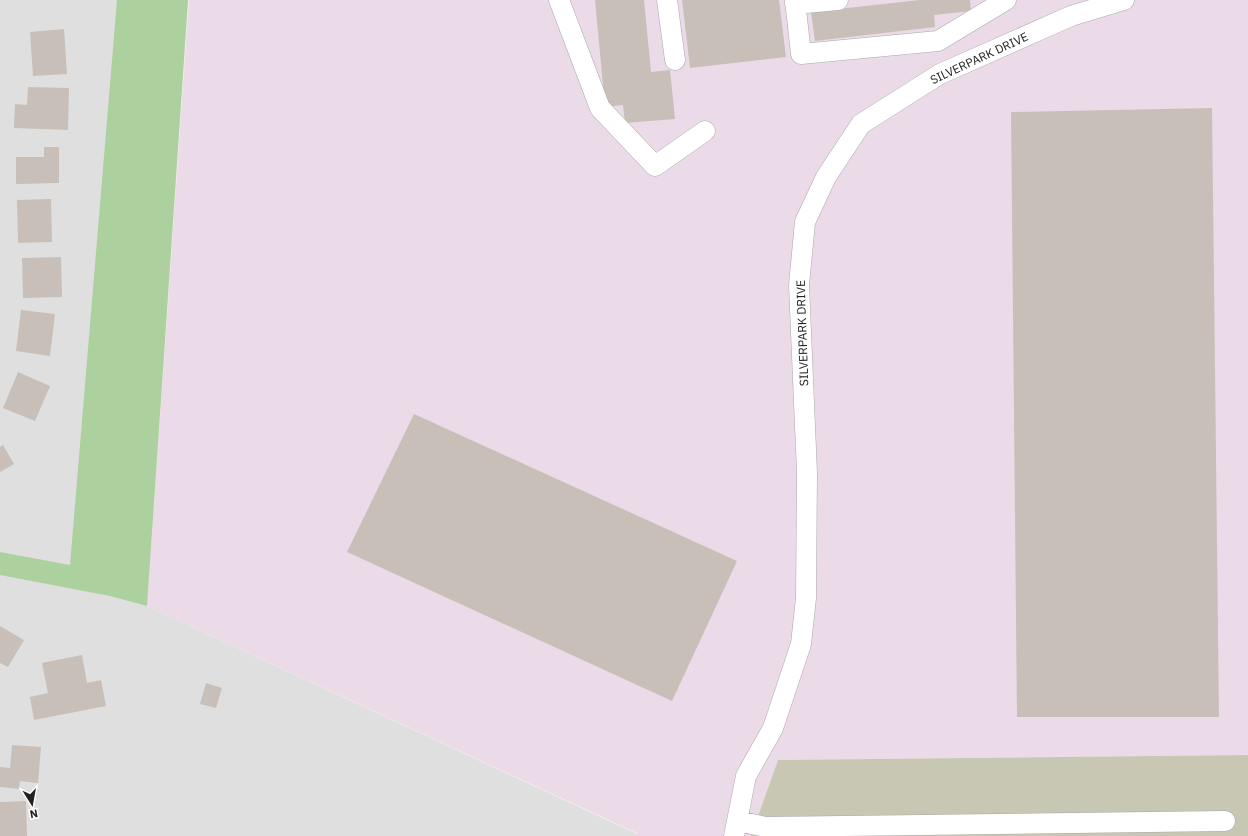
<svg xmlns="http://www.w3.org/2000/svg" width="1248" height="836" font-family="'IBM Plex Sans',sans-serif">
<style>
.residential{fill:#e0dfdf}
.industrial{fill:#ebdbe8}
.construction{fill:#c7c7b4}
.forest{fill:#add19e}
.building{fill:#c7bfb8}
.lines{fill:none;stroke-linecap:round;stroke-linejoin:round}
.minor-casing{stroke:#a9a9a9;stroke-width:21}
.minor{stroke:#fff;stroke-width:20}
.labels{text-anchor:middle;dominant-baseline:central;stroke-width:4;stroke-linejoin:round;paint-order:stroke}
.street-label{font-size:12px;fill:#222;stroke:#fff}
</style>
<rect width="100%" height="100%" fill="#f2efe9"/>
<path class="residential" d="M 0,0 L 188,0 L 147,606 L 637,834 L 636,836 L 0,836 Z"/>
<path class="industrial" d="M 189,0 L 1248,0 L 1248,755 L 778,760 L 751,836 L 636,836 L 637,833 L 147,606 Z"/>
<path class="construction" d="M 1248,755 L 1248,836 L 751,836 L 778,760 Z"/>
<path class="forest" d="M 117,0 L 188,0 L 147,606 L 110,596 L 0,575 L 0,552 L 70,565 Z"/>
<path class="building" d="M 595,0 L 644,0 L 651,72 L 670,70 L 675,119 L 625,123 L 623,105 L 605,107 Z
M 682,0 L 779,0 L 786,57 L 690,68 Z
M 920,0 L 970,0 L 971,11 L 934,15 L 935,27 L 815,41 L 811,12 Z
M 64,29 L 67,74 L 33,76 L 30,32 Z
M 28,87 L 69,88 L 68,130 L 14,128 L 15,104 L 27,105 Z
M 1212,108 L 1219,717 L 1017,717 L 1011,112 Z
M 44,147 L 59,147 L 59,183 L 16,184 L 16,157 L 44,157 Z
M 51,199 L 52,242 L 18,243 L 17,200 Z
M 61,257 L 62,297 L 23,298 L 22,258 Z
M 21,310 L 55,314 L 50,356 L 16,351 Z
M 18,372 L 50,386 L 35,421 L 3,408 Z
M 414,414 L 737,561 L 672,701 L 347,552 Z
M 3,445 L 14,464 L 0,472 L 0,447 Z
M 0,626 L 24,640 L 8,667 L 0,663 Z
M 82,655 L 87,683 L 101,680 L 106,706 L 34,720 L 30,697 L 48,693 L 42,663 Z
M 206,683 L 222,688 L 216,708 L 200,704 Z
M 12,745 L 41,747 L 38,783 L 20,781 L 19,789 L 0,787 L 0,767 L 10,768 Z
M 26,801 L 27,836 L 0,836 L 0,802 Z"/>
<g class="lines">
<g class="minor-casing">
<path id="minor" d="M 559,0 L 600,108 L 655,166 L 705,131
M 667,0 L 675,60
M 795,0 L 801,54 L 938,41 L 1006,0
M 795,4 L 838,0
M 737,821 L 766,827 L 1225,821
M 734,836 L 746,776 L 773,728 L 801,644 L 806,598 L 807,473 L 799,285 L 805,222 L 826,177 L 861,124 L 940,74 L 1071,16 L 1124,0"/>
</g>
<use href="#minor" class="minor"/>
</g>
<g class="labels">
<g class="street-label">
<text transform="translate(979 58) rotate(-25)">SILVERPARK DRIVE</text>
<text transform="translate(802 333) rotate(-92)">SILVERPARK DRIVE</text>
</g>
</g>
<g transform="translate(32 804) rotate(169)" stroke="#ffffff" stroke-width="3" paint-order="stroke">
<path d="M0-3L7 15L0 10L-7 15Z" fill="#222222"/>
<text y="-6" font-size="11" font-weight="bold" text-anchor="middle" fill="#222222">N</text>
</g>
</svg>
